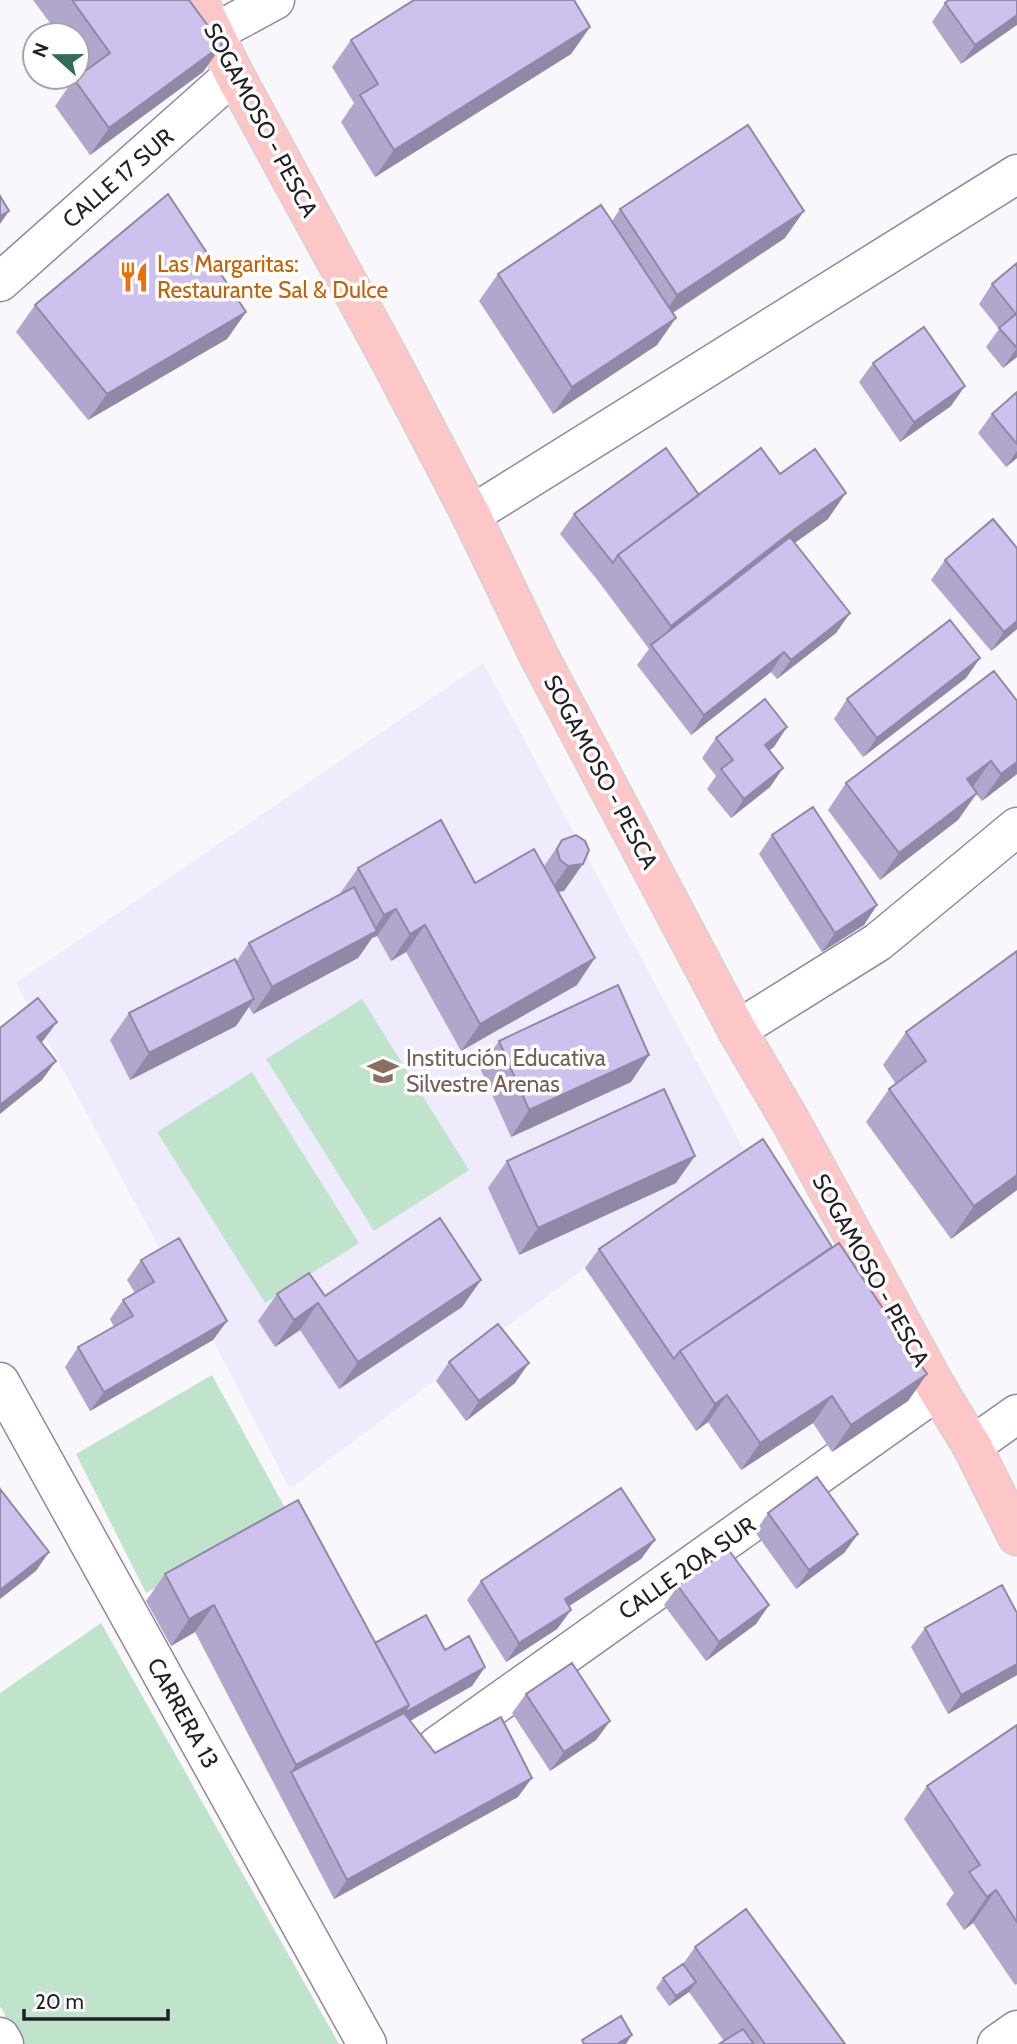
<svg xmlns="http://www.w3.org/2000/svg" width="1017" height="2044" font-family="Cabin,sans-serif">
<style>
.built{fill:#f0eafd}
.green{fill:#c0e3cb}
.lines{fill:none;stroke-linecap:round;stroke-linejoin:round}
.minor-casing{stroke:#8f889e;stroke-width:41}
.major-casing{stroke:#d3d2d4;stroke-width:41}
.minor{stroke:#fff;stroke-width:38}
.major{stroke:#fcc7c6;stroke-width:38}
.wall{fill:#b2a6cc}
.shaded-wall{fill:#9187a6}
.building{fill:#cfc1ed;stroke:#9187a6;stroke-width:2}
.labels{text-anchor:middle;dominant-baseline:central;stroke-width:7;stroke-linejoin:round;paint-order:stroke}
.street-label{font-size:23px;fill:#221f27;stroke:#fff}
.food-label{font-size:23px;fill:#c56008;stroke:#fff;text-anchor:start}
.education-label{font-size:23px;fill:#785e54;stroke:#fff;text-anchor:start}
</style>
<rect width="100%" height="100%" fill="#f9f7fc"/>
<path class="built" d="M 483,663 L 749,1159 L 585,1268 L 290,1489 L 213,1340 L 165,1258 L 16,983 Z"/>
<path class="green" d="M 362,999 L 469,1170 L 374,1231 L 266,1059 Z
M 252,1072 L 359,1243 L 265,1303 L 157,1132 Z
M 212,1375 L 289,1515 L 146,1593 L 76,1454 Z
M 101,1623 L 339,2044 L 21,2044 L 0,2006 L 0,1693 Z"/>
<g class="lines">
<g class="minor-casing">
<path id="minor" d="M 214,33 L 275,0
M 0,282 L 234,74
M 471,515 L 1017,174
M 737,1030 L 878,942 L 1017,827
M 0,1382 L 367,2044
M 972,1446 L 1017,1414
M 437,1746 L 938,1390
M 0,2037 L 4,2044
M 997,2044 L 1017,2030"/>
</g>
<g class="major-casing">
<path id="major" d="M 198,0 L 234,74 L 390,360 L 471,515 L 539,656 L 737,1030 L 791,1122 L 938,1390 L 972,1446 L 1017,1536"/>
</g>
<use href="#minor" class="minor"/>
<use href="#major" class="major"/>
</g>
<path class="wall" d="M 33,0 L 189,0 L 222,45 L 203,72 L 90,155 L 55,106 L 74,79 L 85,71 L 77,60 L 77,35 L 59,35 Z
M 1017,0 L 961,64 L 932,22 L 945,3 Z
M 590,27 L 571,54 L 375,177 L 341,122 L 354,103 L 332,67 L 351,40 Z
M 620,209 L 785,238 L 673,313 L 657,345 L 553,414 L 479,301 L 498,274 L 612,221 Z
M 1017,263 L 1017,357 L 1003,368 L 986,347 L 999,329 L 979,304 L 992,284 Z
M 35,305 L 246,312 L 227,339 L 88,420 L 16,332 Z
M 873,363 L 951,406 L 900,442 L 859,382 Z
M 1017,392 L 1017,458 L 1006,467 L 978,433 L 992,414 Z
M 780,474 L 828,519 L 795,543 L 850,613 L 836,633 L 777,679 L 771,672 L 691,735 L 637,665 L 649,649 L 599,582 L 560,534 L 574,514 L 699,495 Z
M 945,560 L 1017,629 L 991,651 L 931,580 Z
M 980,658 L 966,678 L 863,757 L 834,719 L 847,699 Z
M 994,671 L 1017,774 L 982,801 L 976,794 L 958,820 L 880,880 L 828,810 L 846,783 Z
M 716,738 L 774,747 L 769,750 L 783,768 L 770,787 L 731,818 L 707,789 L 716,776 L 702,758 Z
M 576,835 L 564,891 L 558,892 L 577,985 L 461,1051 L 406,952 L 391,961 L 377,936 L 372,938 L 358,958 L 253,1014 L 249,1007 L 236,1026 L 130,1080 L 110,1040 L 129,1013 L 236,962 L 249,943 L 339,895 L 358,868 L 475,883 L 544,866 L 562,840 Z
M 772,835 L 877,905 L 864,925 L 822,952 L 759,854 Z
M 1017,951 L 1017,1190 L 951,1239 L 866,1122 L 889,1089 L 896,1084 L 883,1065 L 906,1032 Z
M 499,1041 L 649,1055 L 631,1082 L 511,1137 L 480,1068 Z
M 507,1161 L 676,1183 L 519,1255 L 488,1188 Z
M 832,1247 L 927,1374 L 908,1401 L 832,1452 L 813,1423 L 741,1470 L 708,1422 L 696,1431 L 585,1268 L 599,1249 Z
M 141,1260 L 227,1321 L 213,1340 L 90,1411 L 65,1367 L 78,1347 L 114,1327 L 110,1319 L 123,1300 L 135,1293 L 127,1280 Z
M 481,1280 L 462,1307 L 339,1389 L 300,1330 L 275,1347 L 258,1321 L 277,1294 L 325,1296 Z
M 449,1362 L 515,1383 L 466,1421 L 436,1381 Z
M 768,1513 L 858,1534 L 844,1553 L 796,1589 L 755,1532 Z
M 655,1540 L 641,1559 L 569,1606 L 571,1610 L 557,1629 L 506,1662 L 467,1600 L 481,1581 Z
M 165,1574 L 375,1643 L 445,1650 L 485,1667 L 472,1686 L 410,1721 L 435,1753 L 518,1797 L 334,1899 L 195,1632 L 171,1646 L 146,1601 Z
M 678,1586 L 769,1605 L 756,1624 L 706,1661 L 664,1605 Z
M 1017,1613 L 1017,1675 L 948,1714 L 911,1647 L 925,1628 Z
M 526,1694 L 610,1721 L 596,1740 L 550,1771 L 512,1713 Z
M 1017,1725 L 1017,1984 L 1015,1985 L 973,1923 L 964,1930 L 946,1904 L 954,1893 L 904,1819 L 927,1786 Z
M 695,1947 L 845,2044 L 719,2044 L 724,2041 L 689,1992 L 669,2006 L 656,1988 L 663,1978 L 683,1964 Z"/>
<path class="shaded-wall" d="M 1017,15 L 1017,25 L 961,64 L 975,45 Z
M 590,27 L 571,54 L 375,177 L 394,150 Z
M 222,45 L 203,72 L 90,155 L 109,128 Z
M 9,211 L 0,224 L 0,216 Z
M 804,211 L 785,238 L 658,322 L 677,295 Z
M 246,312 L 227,339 L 88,420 L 107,394 Z
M 676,318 L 657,345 L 553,414 L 572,387 Z
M 1017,348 L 1017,357 L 1003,368 Z
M 965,386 L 951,406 L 900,442 L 914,422 Z
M 1017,451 L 1017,458 L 1006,467 Z
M 846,493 L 828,519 L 776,556 L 654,650 L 671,626 L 795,529 Z
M 850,613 L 836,633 L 777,679 L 791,660 Z
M 1017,621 L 1017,629 L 991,651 L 1004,632 Z
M 784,652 L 771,672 L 691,735 L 704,715 Z
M 980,658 L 966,678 L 863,757 L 877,738 Z
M 787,727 L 774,747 L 752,764 L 765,745 Z
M 991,761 L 972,788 L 967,779 Z
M 1017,762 L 1017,774 L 982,801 L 1001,774 Z
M 783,768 L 770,787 L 731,818 L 744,799 Z
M 977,793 L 958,820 L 880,880 L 899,853 Z
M 583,864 L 564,891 L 549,893 L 568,866 Z
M 877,905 L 864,925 L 822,952 L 835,933 Z
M 396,909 L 377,936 L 372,938 L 358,958 L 253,1014 L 272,987 L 370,935 L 384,915 Z
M 425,925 L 406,952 L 391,961 L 410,934 Z
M 595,958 L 577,985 L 461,1051 L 480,1024 Z
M 254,999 L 236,1026 L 130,1080 L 149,1053 Z
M 57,1022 L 43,1041 L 24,1057 L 37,1037 Z
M 649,1055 L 631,1082 L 511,1137 L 529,1110 Z
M 56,1061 L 42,1080 L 0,1114 L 0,1105 Z
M 695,1156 L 676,1183 L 519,1255 L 538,1228 Z
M 1017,1175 L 1017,1190 L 951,1239 L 974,1206 Z
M 481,1280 L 462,1307 L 339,1389 L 358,1362 Z
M 318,1303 L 300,1330 L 275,1347 L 294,1320 Z
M 227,1321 L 213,1340 L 90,1411 L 104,1392 Z
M 529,1363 L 515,1383 L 466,1421 L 479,1401 Z
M 927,1374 L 908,1401 L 832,1452 L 851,1425 Z
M 727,1395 L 708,1422 L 696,1431 L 715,1404 Z
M 832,1396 L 813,1423 L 741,1470 L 760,1443 Z
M 858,1534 L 844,1553 L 796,1589 L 809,1570 Z
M 655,1540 L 641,1559 L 551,1618 L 565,1599 Z
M 49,1552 L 36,1571 L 0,1599 L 0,1590 Z
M 214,1605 L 195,1632 L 171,1646 L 189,1619 Z
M 769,1605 L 756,1624 L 706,1661 L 719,1642 Z
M 571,1610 L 557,1629 L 506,1662 L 519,1643 Z
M 1017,1664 L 1017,1675 L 948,1714 L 961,1695 Z
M 485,1667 L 472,1686 L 390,1732 L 404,1713 Z
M 409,1705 L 390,1732 L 291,1772 L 296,1765 Z
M 610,1721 L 596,1740 L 550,1771 L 564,1752 Z
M 532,1778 L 518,1797 L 334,1899 L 347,1880 Z
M 996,1890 L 973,1923 L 964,1930 L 987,1897 Z
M 696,1982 L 689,1992 L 669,2006 L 676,1996 Z
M 632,2035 L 626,2044 L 617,2044 Z"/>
<path class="building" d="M 72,0 L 189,0 L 222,45 L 109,128 L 74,79 L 110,53 Z
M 414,0 L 574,0 L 590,27 L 394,150 L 360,95 L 378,84 L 351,40 Z
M 949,0 L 1017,0 L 1017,15 L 975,45 L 945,3 Z
M 748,125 L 804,211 L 677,295 L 620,209 Z
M 168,194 L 246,312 L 107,394 L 35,305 Z
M 0,196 L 9,211 L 0,216 Z
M 601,205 L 676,318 L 572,387 L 498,274 Z
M 1017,263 L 1017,348 L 999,328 L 1016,314 L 992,284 Z
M 924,327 L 965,386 L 914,422 L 873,363 Z
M 1017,392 L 1017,444 L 992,414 Z
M 666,448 L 699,495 L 618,555 L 613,563 L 574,514 Z
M 761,448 L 780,474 L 815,449 L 846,493 L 795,529 L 671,626 L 618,555 Z
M 993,519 L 1017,548 L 1017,621 L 1004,632 L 945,560 Z
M 790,537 L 850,613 L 791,660 L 784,652 L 704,715 L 651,645 Z
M 950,620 L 980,658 L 877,738 L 847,699 Z
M 994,671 L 1017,701 L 1017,762 L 1001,774 L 991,761 L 967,779 L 977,793 L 899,853 L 846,783 Z
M 765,699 L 787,727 L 765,745 L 783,768 L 744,799 L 721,769 L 733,760 L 716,738 Z
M 813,807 L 877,905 L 835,933 L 772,835 Z
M 441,820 L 475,883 L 534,849 L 595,958 L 480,1024 L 425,925 L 410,934 L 396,909 L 384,915 L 358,868 Z
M 576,835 L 585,841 L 589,850 L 583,864 L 568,866 L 560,860 L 557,849 L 562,840 Z
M 354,887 L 377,931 L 272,987 L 249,943 Z
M 1017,951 L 1017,1175 L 974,1206 L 889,1089 L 926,1061 L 906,1032 Z
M 235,959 L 254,999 L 149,1053 L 129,1013 Z
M 618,985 L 649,1055 L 529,1110 L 499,1041 Z
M 38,998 L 57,1022 L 37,1037 L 56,1061 L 0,1105 L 0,1028 Z
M 664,1089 L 695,1156 L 538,1228 L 507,1161 Z
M 763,1139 L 832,1247 L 680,1351 L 674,1359 L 599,1249 Z
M 440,1218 L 481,1280 L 358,1362 L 318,1303 L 294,1320 L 277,1294 L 309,1273 L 325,1296 Z
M 179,1238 L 227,1321 L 104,1392 L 78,1347 L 133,1316 L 123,1300 L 154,1282 L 141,1260 Z
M 839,1243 L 927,1374 L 851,1425 L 832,1396 L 760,1443 L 727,1395 L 715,1404 L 680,1351 Z
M 498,1324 L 529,1363 L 479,1401 L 449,1362 Z
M 817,1477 L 858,1534 L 809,1570 L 768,1513 Z
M 621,1488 L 655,1540 L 565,1599 L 571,1610 L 519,1643 L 481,1581 Z
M 0,1489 L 49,1552 L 0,1590 Z
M 298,1500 L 409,1705 L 296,1765 L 214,1605 L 189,1619 L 165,1574 Z
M 728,1549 L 769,1605 L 719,1642 L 678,1586 Z
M 1002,1585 L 1017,1613 L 1017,1664 L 961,1695 L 925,1628 Z
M 426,1615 L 445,1650 L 469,1636 L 485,1667 L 404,1713 L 409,1705 L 375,1643 Z
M 572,1663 L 610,1721 L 564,1752 L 526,1694 Z
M 404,1713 L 435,1753 L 501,1717 L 532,1778 L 347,1880 L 291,1772 Z
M 1017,1725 L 1017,1922 L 996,1890 L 987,1897 L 969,1872 L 980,1865 L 927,1786 Z
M 746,1909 L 845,2044 L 765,2044 L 695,1947 Z
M 683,1964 L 696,1982 L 676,1996 L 663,1978 Z
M 621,2016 L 632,2035 L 617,2044 L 584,2044 L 582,2040 Z
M 743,2029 L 754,2044 L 719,2044 Z"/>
<defs>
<g id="restaurant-bare" transform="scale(2.415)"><path d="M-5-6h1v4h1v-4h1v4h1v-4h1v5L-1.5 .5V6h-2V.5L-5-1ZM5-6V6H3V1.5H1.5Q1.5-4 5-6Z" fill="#e8710a" stroke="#fff" stroke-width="2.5" paint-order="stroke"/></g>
<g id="school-bare" transform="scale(2.415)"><path d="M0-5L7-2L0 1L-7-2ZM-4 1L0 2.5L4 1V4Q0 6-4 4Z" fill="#8d6e63" stroke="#fff" stroke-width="2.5" paint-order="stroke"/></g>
</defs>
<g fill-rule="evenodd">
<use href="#restaurant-bare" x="134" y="277"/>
<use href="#school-bare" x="383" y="1071"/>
</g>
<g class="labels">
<g class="street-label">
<text transform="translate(261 120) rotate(62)">SOGAMOSO - PESCA</text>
<text transform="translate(118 178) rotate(-41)">CALLE 17 SUR</text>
<text transform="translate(601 772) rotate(62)">SOGAMOSO - PESCA</text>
<text transform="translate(871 1270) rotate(61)">SOGAMOSO - PESCA</text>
<text transform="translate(687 1568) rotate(-35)">CALLE 20A SUR</text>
<text transform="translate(183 1713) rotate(61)">CARRERA 13</text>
</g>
<g class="food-label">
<text x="157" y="264">Las Margaritas:<tspan x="157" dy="26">Restaurante Sal &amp; Dulce</tspan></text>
</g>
<g class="education-label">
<text x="406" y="1058">Institución Educativa<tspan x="406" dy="26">Silvestre Arenas</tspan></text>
</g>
</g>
<g transform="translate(56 56) rotate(291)"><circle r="33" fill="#ffffff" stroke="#a7a5a9" stroke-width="2"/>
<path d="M0-5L12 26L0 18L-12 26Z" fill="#326d56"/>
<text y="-10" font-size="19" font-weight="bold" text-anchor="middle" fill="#221f27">N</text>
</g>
<path d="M24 2009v10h144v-10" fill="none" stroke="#221f27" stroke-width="3.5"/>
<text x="35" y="2009" font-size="21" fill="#221f27" stroke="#ffffff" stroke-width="5" paint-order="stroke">20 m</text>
</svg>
